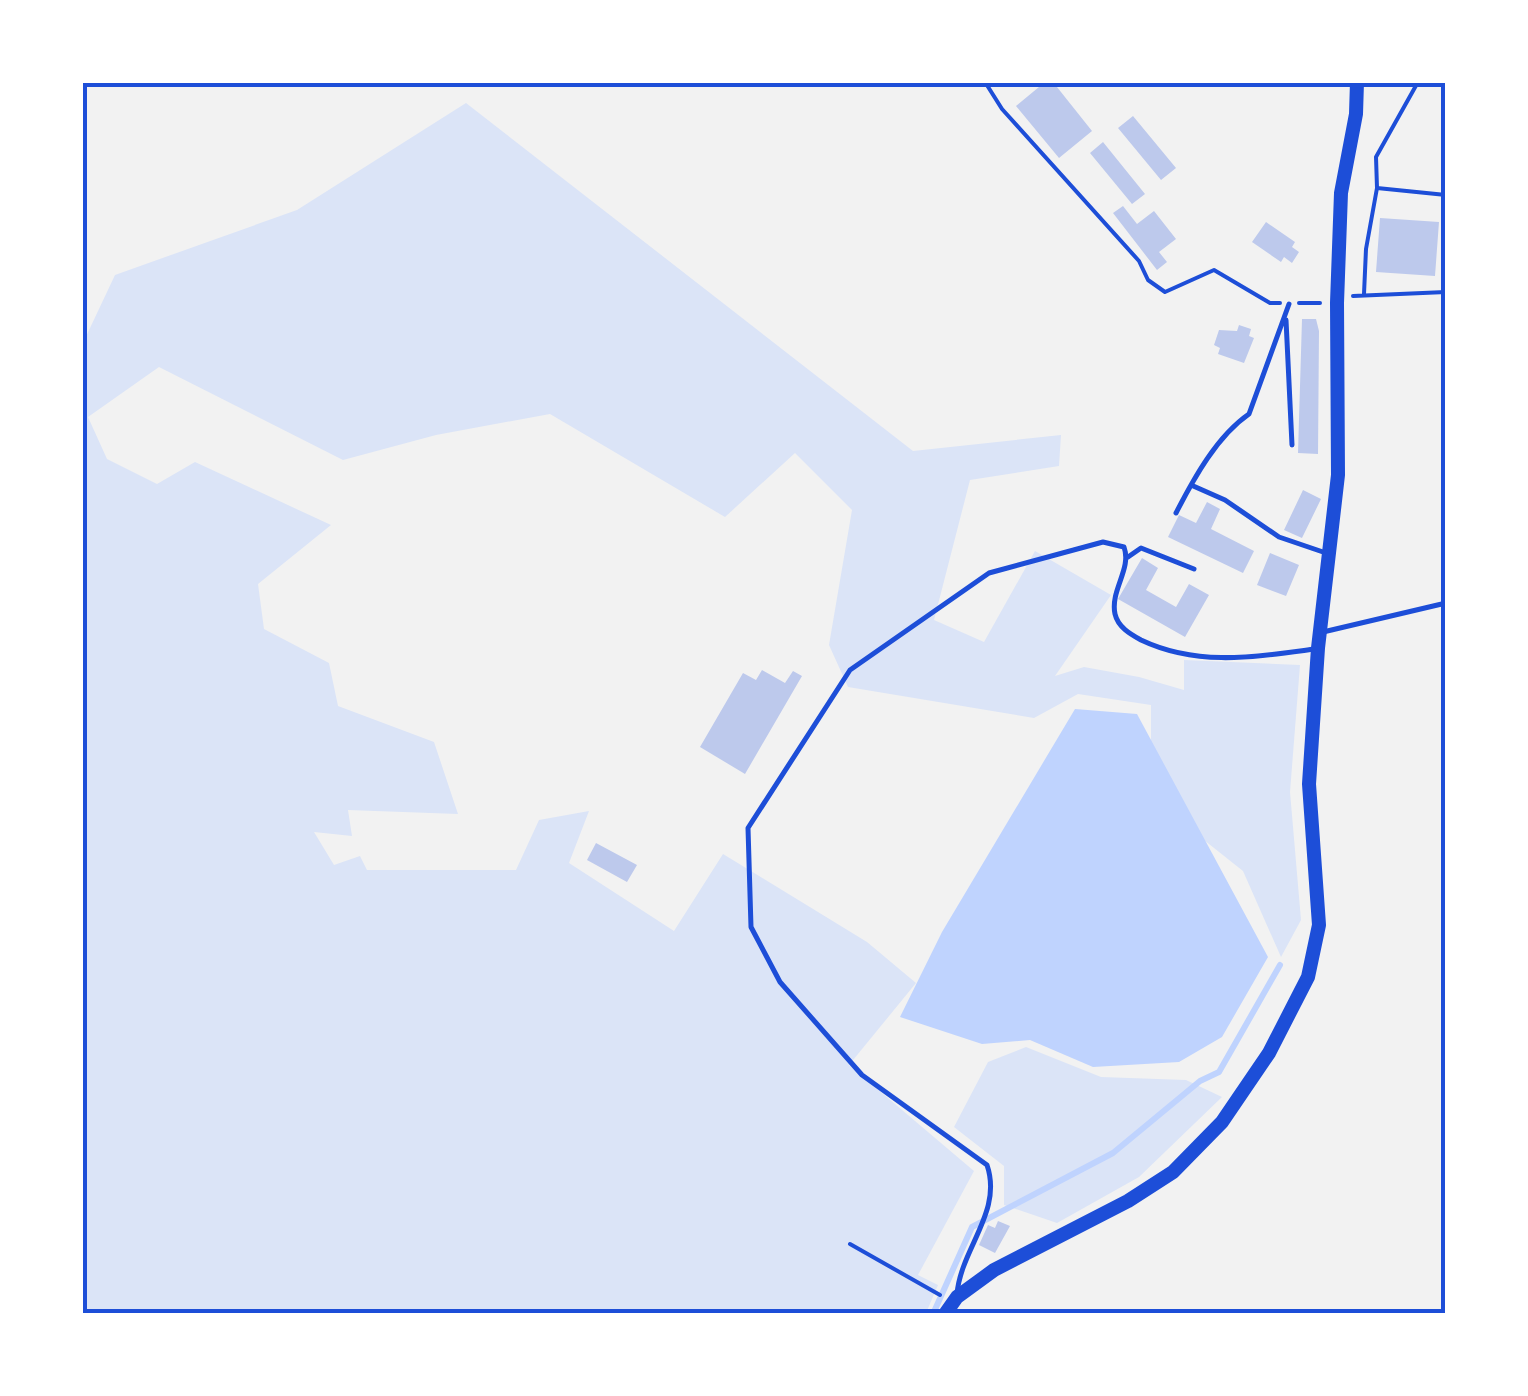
<svg xmlns="http://www.w3.org/2000/svg" width="1528" height="1396" font-family="Inter,sans-serif">
<style>
.green{fill:#dbe4f7}
.water{fill:#bfd3fe}
.lines{fill:none;stroke-linecap:round;stroke-linejoin:round}
.stream{stroke:#bfd3fe;stroke-width:6}
.building{fill:#bdc9ec}
.path{stroke:#1d4ed8;stroke-width:4}
.service{stroke:#1d4ed8;stroke-width:5}
.tertiary{stroke:#1d4ed8;stroke-width:14}
.neatline{fill:none;stroke:#1d4ed8;stroke-width:4}
</style>
<rect width="100%" height="100%" fill="#f2f2f2"/>
<path class="green" d="M 466,103 L 913,451 L 1061,435 L 1059,466 L 970,480 L 934,620 L 984,642 L 1035,551 L 1111,595 L 1055,676 L 1084,667 L 1139,677 L 1184,690 L 1184,660 L 1300,665 L 1290,792 L 1301,920 L 1281,957 L 1243,871 L 1151,798 L 1151,705 L 1078,694 L 1034,718 L 848,687 L 829,645 L 852,510 L 795,453 L 725,517 L 550,414 L 436,435 L 343,460 L 159,367 L 88,417 L 107,459 L 157,484 L 195,462 L 331,525 L 258,584 L 264,629 L 329,663 L 338,706 L 434,742 L 458,814 L 348,810 L 352,836 L 314,832 L 334,865 L 360,856 L 367,870 L 516,870 L 539,820 L 589,811 L 569,863 L 674,931 L 723,854 L 867,942 L 916,983 L 849,1065 L 974,1171 L 918,1275 L 938,1285 L 926,1313 L 83,1314 L 82,345 L 115,275 L 297,210 Z
M 1026,1047 L 1101,1077 L 1186,1080 L 1222,1097 L 1139,1177 L 1057,1223 L 1004,1205 L 1004,1166 L 954,1127 L 988,1062 Z"/>
<path class="water" d="M 1075,709 L 1137,714 L 1268,957 L 1222,1037 L 1179,1062 L 1093,1067 L 1030,1040 L 982,1044 L 900,1017 L 942,932 Z"/>
<g class="lines">
<path class="stream" d="M 933,1314 L 972,1227 L 1113,1153 L 1200,1081 L 1219,1072 L 1280,965"/>
</g>
<path class="building" d="M 1045,82 L 1053,82 L 1092,131 L 1059,158 L 1016,106 Z
M 1133,116 L 1176,168 L 1161,180 L 1118,128 Z
M 1103,142 L 1145,194 L 1132,204 L 1090,153 Z
M 1123,206 L 1137,224 L 1154,211 L 1176,239 L 1159,252 L 1167,262 L 1157,270 L 1113,213 Z
M 1380,218 L 1439,222 L 1435,276 L 1376,272 Z
M 1266,222 L 1295,242 L 1292,247 L 1299,252 L 1292,263 L 1284,257 L 1281,262 L 1252,242 Z
M 1302,319 L 1316,319 L 1319,331 L 1318,454 L 1298,453 Z
M 1239,325 L 1251,329 L 1249,336 L 1254,338 L 1244,363 L 1218,354 L 1220,348 L 1214,345 L 1219,330 L 1237,331 Z
M 1303,490 L 1321,499 L 1302,538 L 1284,530 Z
M 1207,502 L 1220,509 L 1211,529 L 1254,551 L 1243,573 L 1168,537 L 1179,515 L 1196,523 Z
M 1270,553 L 1299,565 L 1286,596 L 1257,585 Z
M 1142,558 L 1158,568 L 1146,590 L 1176,607 L 1189,584 L 1209,595 L 1185,637 L 1118,599 Z
M 762,670 L 785,683 L 793,671 L 802,676 L 745,774 L 700,747 L 743,673 L 756,680 Z
M 596,843 L 637,865 L 627,882 L 587,860 Z
M 998,1221 L 1010,1226 L 995,1253 L 979,1245 L 988,1225 L 995,1228 Z"/>
<g class="lines">
<path class="path" d="M 985,82 L 1002,109 L 1139,261 L 1148,280 L 1165,292 L 1214,270 L 1270,303 L 1280,303
M 1377,188 L 1446,195
M 1364,294 L 1366,249 L 1377,188 L 1376,157 L 1418,82
M 1353,296 L 1446,292
M 1299,303 L 1320,303
M 850,1244 L 940,1295"/>
<path class="service" d="M 1286,320 L 1292,445
M 1191,485 L 1225,500 L 1279,537 L 1326,553
M 1176,513 C 1194,478 1217,436 1249,414 L 1289,304
M 1128,557 L 1141,548 L 1194,569
M 1323,632 L 1446,603
M 957,1294 C 961,1248 1003,1212 987,1165 L 862,1075 L 780,982 L 751,927 L 748,828 L 850,670 L 989,573 L 1103,542 L 1124,547 C 1132,569 1110,590 1115,614 C 1118,627 1130,634 1141,640 C 1198,667 1255,657 1315,649"/>
<path class="tertiary" d="M 945,1314 L 957,1297 L 994,1270 L 1128,1201 L 1173,1172 L 1222,1122 L 1269,1053 L 1308,977 L 1319,925 L 1309,784 L 1318,648 L 1338,475 L 1337,303 L 1341,193 L 1356,114 L 1357,82"/>
</g>
<rect width="1528" height="1396" fill="none" stroke="#ffffff" stroke-width="170"/>
<rect x="85" y="85" width="1358" height="1226" class="neatline"/>
</svg>
